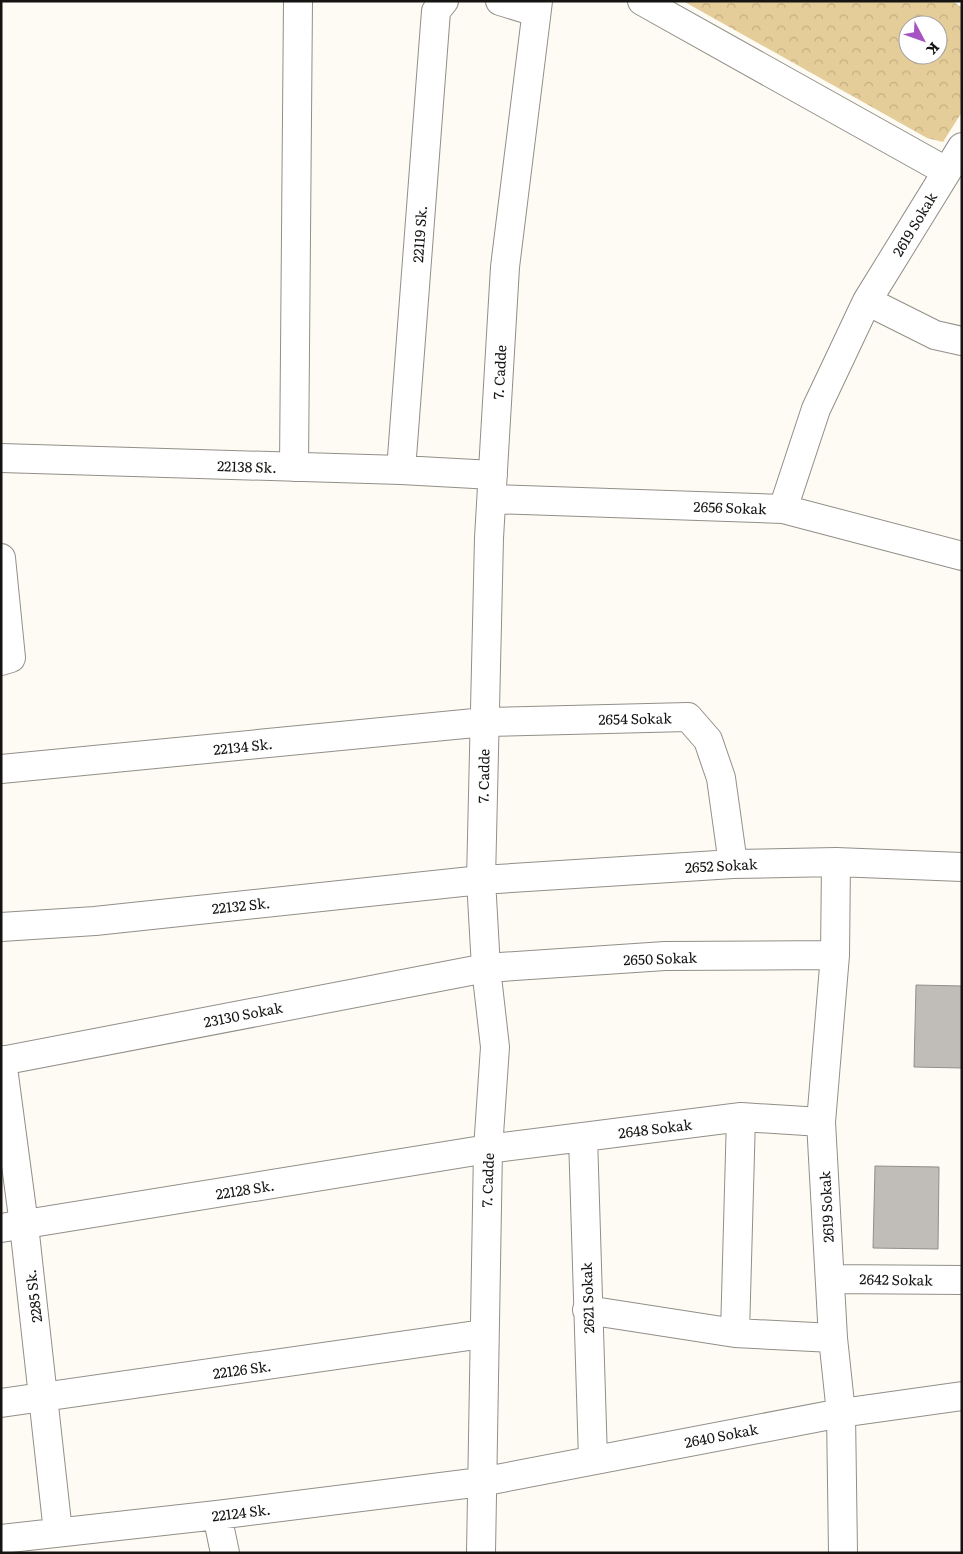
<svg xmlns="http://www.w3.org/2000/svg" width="963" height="1554" font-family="Literata,serif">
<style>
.park{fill:url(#park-crowns);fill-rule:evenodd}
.building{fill:#c0bdb8;stroke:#918f89}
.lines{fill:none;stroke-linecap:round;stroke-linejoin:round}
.minor-casing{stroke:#928f89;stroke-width:30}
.minor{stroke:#fff;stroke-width:28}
.labels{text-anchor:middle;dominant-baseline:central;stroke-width:4;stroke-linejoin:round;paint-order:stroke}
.street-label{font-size:14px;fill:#151412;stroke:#fff}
</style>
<defs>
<pattern id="park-crowns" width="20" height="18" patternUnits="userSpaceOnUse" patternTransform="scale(1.25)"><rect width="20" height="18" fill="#e5cd99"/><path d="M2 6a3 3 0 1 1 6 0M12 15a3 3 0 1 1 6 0" fill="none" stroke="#c4af83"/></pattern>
</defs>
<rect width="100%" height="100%" fill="#fdfbf4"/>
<path class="park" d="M 683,1 L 953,1 L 962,8 L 962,112 L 943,142 L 927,138 ZM 908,25 L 938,25 L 938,55 L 908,55 Z"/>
<path class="building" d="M 916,985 L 962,986 L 962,1068 L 914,1067 Z
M 875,1166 L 939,1167 L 938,1249 L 873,1248 Z"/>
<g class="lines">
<g class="minor-casing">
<path id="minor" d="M 500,1 L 536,12
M 642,1 L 946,171
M 867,301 L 935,335 L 962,341
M 1,458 L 401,470 L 493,475
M 294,467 L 298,1
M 401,470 L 436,11 L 444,1
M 492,499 L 783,509 L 962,556
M 783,509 L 816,409 L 867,301 L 962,147
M 1,558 L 11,658 L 1,661
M 1,769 L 485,722 L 688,717 L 708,740 L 721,778 L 733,864
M 836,862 L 835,955 L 821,1122 L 833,1338 L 841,1413 L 843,1553
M 1,927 L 95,921 L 481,880 L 733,864 L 836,862 L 962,867
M 2,1060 L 24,1225 L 58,1532
M 1,1061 L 486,968 L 665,956 L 835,955
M 583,1137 L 593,1459
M 1,1228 L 488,1149 L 583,1137 L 741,1117 L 821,1122
M 831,1279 L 962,1280
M 587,1310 L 735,1333 L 833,1338
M 735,1333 L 741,1117
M 1,1403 L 483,1334
M 217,1515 L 225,1553
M 1,1539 L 217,1515 L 481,1482 L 841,1413 L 962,1396
M 481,1553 L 488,1149 L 495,1047 L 486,968 L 481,880 L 489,538 L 505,267 L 538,1"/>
</g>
<use href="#minor" class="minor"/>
</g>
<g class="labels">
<g class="street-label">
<text transform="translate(914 224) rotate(-59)">2619 Sokak</text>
<text transform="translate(419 234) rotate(-86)">22119 Sk.</text>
<text transform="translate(499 372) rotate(-87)">7. Cadde</text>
<text transform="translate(247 466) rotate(2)">22138 Sk.</text>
<text transform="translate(730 507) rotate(2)">2656 Sokak</text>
<text transform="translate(635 718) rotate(-1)">2654 Sokak</text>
<text transform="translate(243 746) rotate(-6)">22134 Sk.</text>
<text transform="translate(483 776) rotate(-89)">7. Cadde</text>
<text transform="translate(721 865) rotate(-3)">2652 Sokak</text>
<text transform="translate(241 905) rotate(-6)">22132 Sk.</text>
<text transform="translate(660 958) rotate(-2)">2650 Sokak</text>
<text transform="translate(243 1014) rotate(-11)">23130 Sokak</text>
<text transform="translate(655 1128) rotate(-7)">2648 Sokak</text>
<text transform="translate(487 1180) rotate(-88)">7. Cadde</text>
<text transform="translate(245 1189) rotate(-9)">22128 Sk.</text>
<text transform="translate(826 1207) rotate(-93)">2619 Sokak</text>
<text transform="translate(896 1279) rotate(1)">2642 Sokak</text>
<text transform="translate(33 1296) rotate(-97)">2285 Sk.</text>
<text transform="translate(587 1298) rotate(-92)">2621 Sokak</text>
<text transform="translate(242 1369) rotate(-8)">22126 Sk.</text>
<text transform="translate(721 1435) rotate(-11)">2640 Sokak</text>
<text transform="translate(241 1512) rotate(-7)">22124 Sk.</text>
</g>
</g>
<rect width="963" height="1554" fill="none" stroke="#151412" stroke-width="5"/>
<g transform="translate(923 40) rotate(131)"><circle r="24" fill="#ffffff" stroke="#a1a1a0"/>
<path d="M0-4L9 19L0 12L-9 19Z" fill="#a654c3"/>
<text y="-8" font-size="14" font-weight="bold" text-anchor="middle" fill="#151412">K</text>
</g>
</svg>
